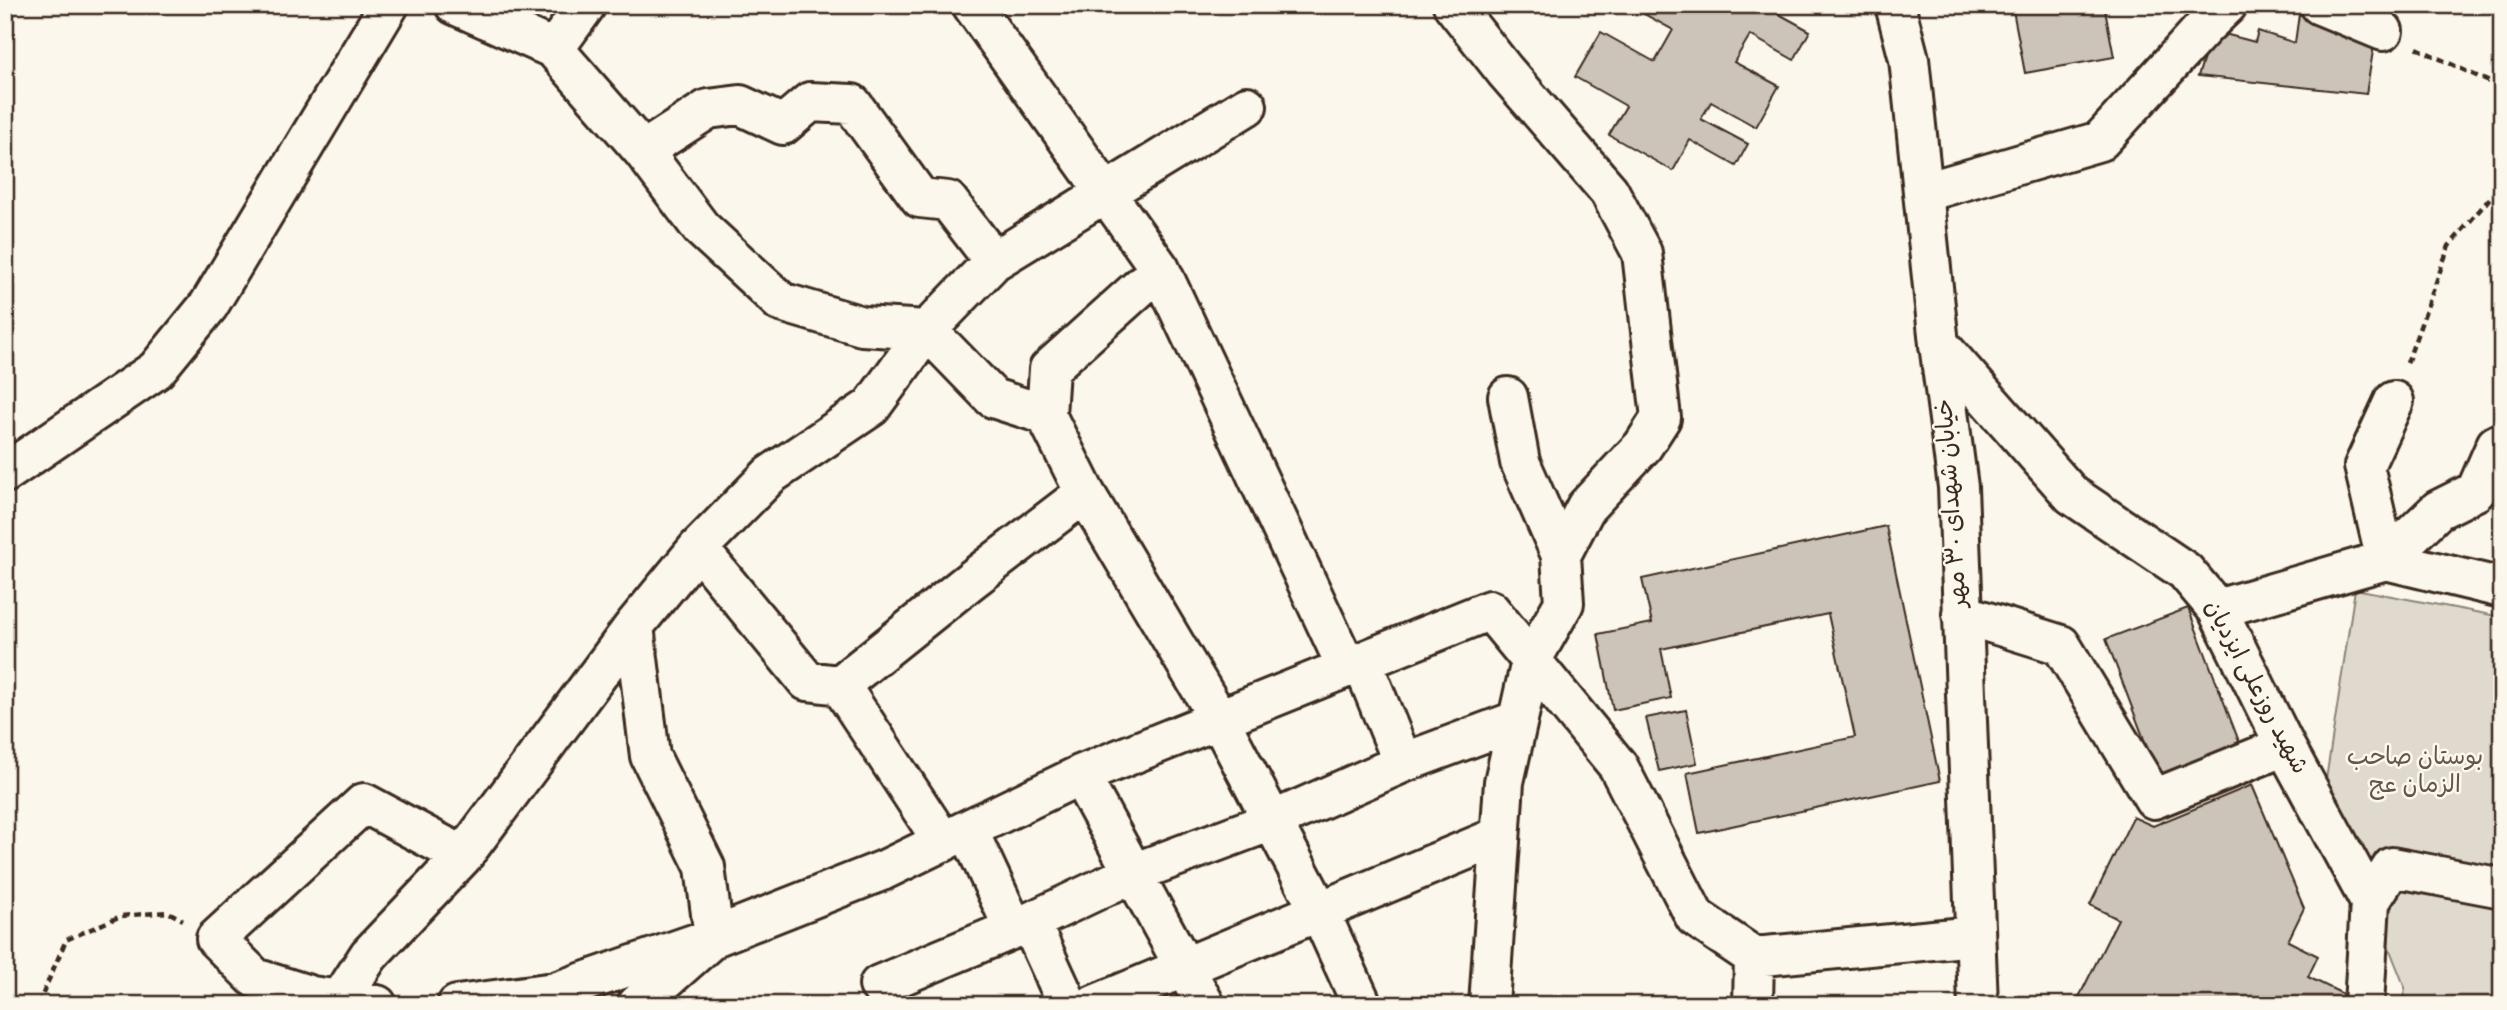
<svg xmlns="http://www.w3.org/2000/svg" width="2507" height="1010" font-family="'Gochi Hand','Playpen Sans Arabic',sans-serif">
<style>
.green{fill:#dfd9ce;stroke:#8d8276;stroke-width:2}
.building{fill:#ccc4b9;stroke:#3b2a1e;stroke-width:2}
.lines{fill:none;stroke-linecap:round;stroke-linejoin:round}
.minor-casing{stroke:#3b2a1e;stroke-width:44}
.major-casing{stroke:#3b2a1e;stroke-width:44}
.path{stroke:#3b2a1e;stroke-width:4.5;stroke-dasharray:7 5;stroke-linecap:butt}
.minor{stroke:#fbf7ec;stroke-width:38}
.major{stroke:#fbf7ec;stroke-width:38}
.labels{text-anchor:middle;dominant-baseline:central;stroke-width:5;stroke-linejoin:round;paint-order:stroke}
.street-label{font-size:24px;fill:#3b2a1e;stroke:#fbf7ec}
.park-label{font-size:24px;fill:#64564a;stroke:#fbf7ec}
</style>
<rect width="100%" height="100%" fill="#fbf7ec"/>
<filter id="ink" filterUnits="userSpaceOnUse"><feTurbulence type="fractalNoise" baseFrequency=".0143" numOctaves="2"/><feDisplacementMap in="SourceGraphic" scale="14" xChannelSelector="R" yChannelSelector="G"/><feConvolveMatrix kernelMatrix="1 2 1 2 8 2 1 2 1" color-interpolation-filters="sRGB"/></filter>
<g filter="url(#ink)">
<path class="green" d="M 2355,589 L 2502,617 L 2502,1005 L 2402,1005 L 2405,988 L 2325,786 Z"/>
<path class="building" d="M 1628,5 L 1677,5 L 1685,10 L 1687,5 L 1772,5 L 1770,9 L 1810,31 L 1794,60 L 1750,35 L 1734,62 L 1779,86 L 1756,127 L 1711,102 L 1701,119 L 1748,144 L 1736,166 L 1690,140 L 1673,171 L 1609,135 L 1626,106 L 1575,77 L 1601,32 L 1655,62 L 1673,30 Z
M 2012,5 L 2104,5 L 2114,57 L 2025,73 Z
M 2299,14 L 2375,39 L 2366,94 L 2198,76 L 2213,31 L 2255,42 L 2258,31 L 2295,43 Z
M 1886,526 L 1940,781 L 1699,833 L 1687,773 L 1855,737 L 1828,614 L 1661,649 L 1671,698 L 1613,710 L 1598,634 L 1652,623 L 1642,579 Z
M 2188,608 L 2243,752 L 2161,784 L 2106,639 Z
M 1686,710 L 1697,763 L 1659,771 L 1646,718 Z
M 2252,785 L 2304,908 L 2288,941 L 2318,956 L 2308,977 L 2343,994 L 2337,1005 L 2075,1005 L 2118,919 L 2090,905 L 2133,817 L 2153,826 Z"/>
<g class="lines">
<g class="minor-casing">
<path id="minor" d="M 455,5 L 554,49 L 586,5
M 972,5 L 1160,269 L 1347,668
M 1453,5 L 1505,71 L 1609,191 L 1642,253 L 1661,418 L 1643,446 L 1586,507 L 1561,555 L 1564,603 L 1531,661 L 1504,782 L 1489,1005
M 2320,5 L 2383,31
M 554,49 L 643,151 L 708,109 L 740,105 L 783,125 L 810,102 L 852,104 L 920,198 L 948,201 L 994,261
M 643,151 L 701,228 L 781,302 L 862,326 L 927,330 L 993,398 L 1046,415 L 1085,493 L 970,581 L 840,685
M 1925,192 L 2100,141 L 2206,25 L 2227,5
M 1939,344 L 2072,495 L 2185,571 L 2217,609 L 2285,746 L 2370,902 L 2364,1005
M 1508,397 L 1520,462 L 1561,555
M 1046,415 L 1049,369 L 1160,269
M 5,473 L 156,370 L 209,305 L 389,5
M 1085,493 L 1219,719 L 1319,910 L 1362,1005
M 698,548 L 807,681 L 840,685 L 943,842
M 2386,560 L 2438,510 L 2476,491 L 2496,445 L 2502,442
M 2386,560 L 2502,588
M 2217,609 L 2386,560 L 2364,466 L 2394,401
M 1962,614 L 2061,645 L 2154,799 L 2285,746
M 634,626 L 650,756 L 705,867 L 714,937 L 637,1005
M 1362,662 L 1403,763
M 1080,775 L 1205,1005
M 968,830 L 1014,929
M 463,856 L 634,626 L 698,548 L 770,475 L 871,407 L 927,330 L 994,261 L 1247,106
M 2370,902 L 2392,867 L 2502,888
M 1030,922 L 1068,1005
M 879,985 L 1030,922 L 1133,873 L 1272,821 L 1403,763 L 1518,720
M 340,1000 L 369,955 L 463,856 L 364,803 L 216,939 L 255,978 L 312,996 L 377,1005
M 457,1005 L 555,992 L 714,937 L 884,870 L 1080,775 L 1490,610 L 1618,766 L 1695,917 L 1754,957 L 1975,936
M 1094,1005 L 1500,836
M 1753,1005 L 1754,957"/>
</g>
<g class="major-casing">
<path id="major" d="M 1895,5 L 1909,59 L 1939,344 L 1958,487 L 1978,1005"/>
</g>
<path class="path" d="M 2417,48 L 2502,88
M 2407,363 L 2449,246 L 2502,184
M 38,1005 L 66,940 L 121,916 L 168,912 L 183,920"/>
<use href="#minor" class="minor"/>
<use href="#major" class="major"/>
</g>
</g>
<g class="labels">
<g class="street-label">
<text transform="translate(1954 503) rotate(-94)">خیابان شهدای ۳۰ مهر</text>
<text transform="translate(2254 688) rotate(62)">شهید روزعلی ایزدیان</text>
</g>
<g class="park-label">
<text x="2415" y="759">بوستان صاحب<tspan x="2415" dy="28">الزمان عج</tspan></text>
</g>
</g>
<rect width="2507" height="1010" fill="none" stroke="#fbf7ec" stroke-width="28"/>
<rect x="14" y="14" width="2479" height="982" fill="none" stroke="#3b2a1e" stroke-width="2.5" filter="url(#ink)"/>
</svg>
